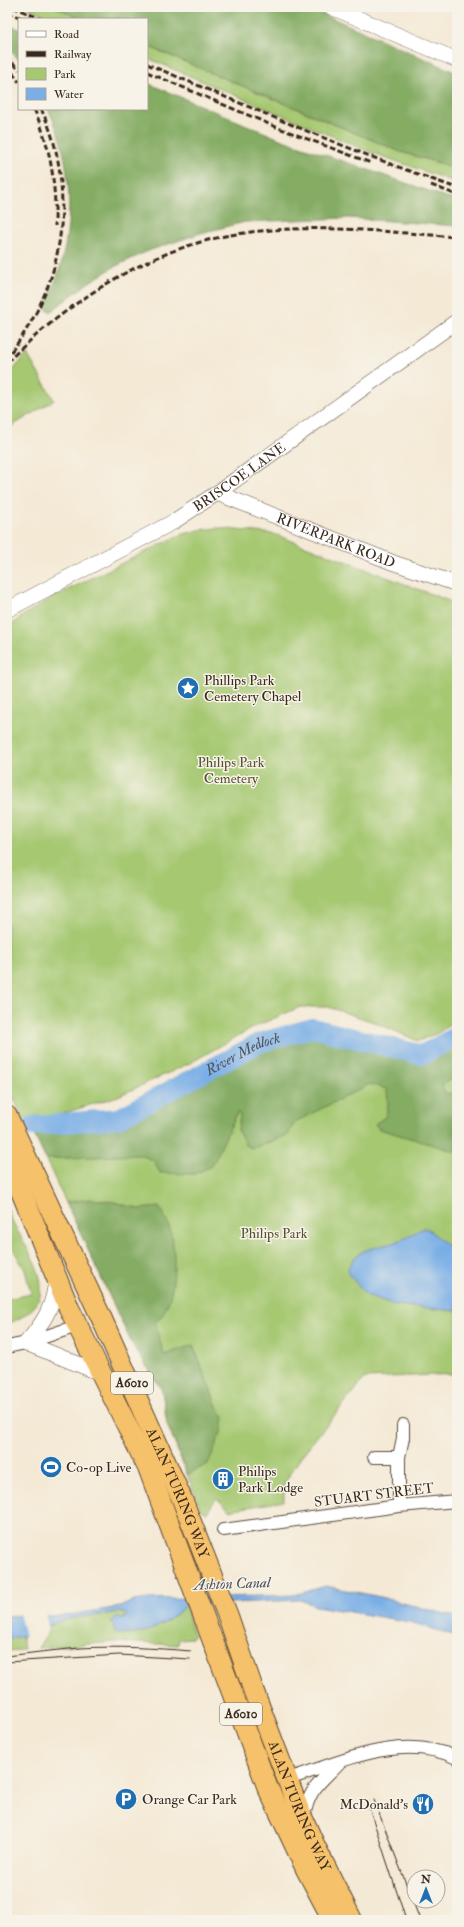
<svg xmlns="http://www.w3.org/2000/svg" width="464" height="1927" font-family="'IM FELL Double Pica',serif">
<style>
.green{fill:#a5c871;stroke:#707948}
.forest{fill:#84ac63;stroke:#606b40}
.water{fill:#79aee6;stroke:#5a6c82}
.pier{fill:#f4e9d5}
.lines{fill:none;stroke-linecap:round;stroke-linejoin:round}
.river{stroke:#79aee6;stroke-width:20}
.minor-casing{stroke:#574739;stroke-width:14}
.tertiary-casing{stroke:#574739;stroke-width:16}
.trunk-casing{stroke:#574739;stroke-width:22}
.minor{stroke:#fff;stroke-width:12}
.tertiary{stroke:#fff;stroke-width:15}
.trunk{stroke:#f5c16b;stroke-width:20}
.tram{stroke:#3b2a1e;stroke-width:1}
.rail{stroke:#3b2a1e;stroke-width:3;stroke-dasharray:6 3;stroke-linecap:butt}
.labels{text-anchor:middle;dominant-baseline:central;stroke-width:3;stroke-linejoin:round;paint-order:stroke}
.shield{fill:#f7f3e8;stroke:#73665b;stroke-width:1}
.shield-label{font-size:13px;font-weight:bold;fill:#3b2a1e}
.street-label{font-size:14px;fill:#3b2a1e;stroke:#f7f3e8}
.poi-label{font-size:14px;fill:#3b2a1e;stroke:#f7f3e8;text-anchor:start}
.park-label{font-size:14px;fill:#565233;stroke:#f7f3e8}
.water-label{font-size:15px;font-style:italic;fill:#4e525a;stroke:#f7f3e8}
</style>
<rect width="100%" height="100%" fill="#f7f3e8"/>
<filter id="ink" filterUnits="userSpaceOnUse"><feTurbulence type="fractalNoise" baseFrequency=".025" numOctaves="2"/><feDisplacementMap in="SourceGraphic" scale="8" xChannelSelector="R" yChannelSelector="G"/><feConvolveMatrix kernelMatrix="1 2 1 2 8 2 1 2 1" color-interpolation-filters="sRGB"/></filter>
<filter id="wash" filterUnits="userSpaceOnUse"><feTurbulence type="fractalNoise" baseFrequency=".012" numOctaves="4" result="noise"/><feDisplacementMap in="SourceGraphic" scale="16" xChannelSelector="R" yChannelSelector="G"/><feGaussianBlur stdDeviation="0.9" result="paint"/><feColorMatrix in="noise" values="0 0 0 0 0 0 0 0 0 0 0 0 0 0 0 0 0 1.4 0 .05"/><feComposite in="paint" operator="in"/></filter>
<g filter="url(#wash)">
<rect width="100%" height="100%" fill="#f4e9d5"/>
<path class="green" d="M 26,7 L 54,7 L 83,19 L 54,19 Z
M 147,46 L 401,152 L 457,168 L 457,183 L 365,150 L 147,58 Z
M 27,354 L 54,400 L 7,429 L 7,377 Z
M 218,528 L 274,534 L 457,604 L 457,1020 L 438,1033 L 418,1041 L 374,1022 L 328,1007 L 300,1007 L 254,1027 L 190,1063 L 118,1096 L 27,1125 L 7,1085 L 7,629 L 21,617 L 53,597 L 180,535 L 199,530 Z
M 312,1030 L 422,1057 L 457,1038 L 457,1374 L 365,1378 L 302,1455 L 284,1484 L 284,1501 L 230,1510 L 216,1498 L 207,1513 L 201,1510 L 167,1424 L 162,1390 L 132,1344 L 32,1130 L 120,1121 L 261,1045 Z
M 7,1208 C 21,1249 76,1298 7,1324 L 7,1299 L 31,1294 L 25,1270 L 7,1238 Z
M 185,1605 L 194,1635 L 192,1638 L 179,1639 L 178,1645 L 115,1642 L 38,1648 L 48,1632 L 48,1627 L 62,1620 L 119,1612 L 127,1614 L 124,1618 L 110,1623 L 138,1633 C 157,1627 172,1621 185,1605 Z
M 22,1636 L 24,1650 L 7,1651 L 7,1639 Z"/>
<path class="forest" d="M 54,7 C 86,7 118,10 149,7 L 307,7 L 457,73 L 457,168 L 401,152 L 147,46 L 147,19 L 83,19 Z
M 7,24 L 19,29 L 19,60 L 7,46 Z
M 147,83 L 280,139 L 457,201 L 457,226 L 348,218 L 245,222 L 201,233 L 148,251 L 114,267 L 88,283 L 50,312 L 44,308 C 48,298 53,287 57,277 C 75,224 73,159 48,109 L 147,109 Z
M 312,1030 L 422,1057 L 457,1038 L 457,1075 L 442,1085 L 445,1093 L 457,1094 L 457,1152 L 379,1129 L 375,1124 L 386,1116 L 388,1103 L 387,1089 L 370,1084 L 295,1122 L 288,1135 L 253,1148 L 246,1146 L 238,1130 L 240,1114 L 237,1113 L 212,1166 L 194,1174 L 160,1173 L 154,1161 L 141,1155 L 46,1159 L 32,1130 L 120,1121 L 261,1045 Z
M 92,1199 L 114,1202 L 139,1209 L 159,1207 C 163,1214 168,1222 170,1229 C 177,1255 177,1305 155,1323 L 164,1355 L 193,1345 L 218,1409 L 224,1418 L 222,1430 L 208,1464 L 188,1474 L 167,1424 L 162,1390 L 132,1344 L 66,1202 Z"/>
<path class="water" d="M 424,1228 L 428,1229 L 448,1246 L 457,1247 L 457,1311 L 395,1305 L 366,1295 L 347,1272 C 355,1244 380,1249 401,1240 C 409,1237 416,1231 424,1228 Z
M 326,1586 L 376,1596 L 457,1617 L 457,1636 L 410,1622 L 316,1606 L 300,1600 L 185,1605 C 170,1624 140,1639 115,1633 L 114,1624 L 110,1623 L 118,1617 L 124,1618 L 127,1614 L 119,1612 L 62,1620 L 22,1636 L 7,1639 L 7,1617 L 20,1615 L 62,1616 L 120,1607 L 133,1601 L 148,1599 L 294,1595 Z"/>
<path class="pier" d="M 19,1613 L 45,1614 L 49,1629 L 25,1637 Z"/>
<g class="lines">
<path class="river" id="s1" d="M 32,1126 L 119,1118 L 259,1043 L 312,1028 L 422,1055 L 457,1036"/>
</g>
</g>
<g filter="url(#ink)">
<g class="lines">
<g class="minor-casing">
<path id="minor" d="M 7,1347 L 26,1343 L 77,1326
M 374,1457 L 399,1457
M 399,1506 L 399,1457 L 403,1438 L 403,1425
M 223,1530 L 399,1506 L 457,1501
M 288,1779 C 342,1762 401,1732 457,1758
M 304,1818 C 308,1789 320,1783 339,1763"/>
</g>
<g class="tertiary-casing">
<g id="tertiary">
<path d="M 331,7 L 457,60"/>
<path id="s2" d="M 217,493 L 394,563 L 457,584"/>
<path id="s3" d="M 7,610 L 173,522 L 217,493 L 457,321"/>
<path d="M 56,1278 C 54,1307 44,1322 26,1343 L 100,1373"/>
</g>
</g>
<g class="trunk-casing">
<g id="trunk">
<path id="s4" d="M 7,1116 L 101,1317 L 182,1499 L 228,1616 L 254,1692 L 299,1810 L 315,1846 L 352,1920"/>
<path d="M 7,1157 L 69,1308 L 149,1470 L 267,1786 L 306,1869 L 333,1920"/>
</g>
</g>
<use href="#minor" class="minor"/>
<use href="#tertiary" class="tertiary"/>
<use href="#trunk" class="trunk"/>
<path class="tram" d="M 7,1656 C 31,1653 56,1650 80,1648 C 117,1646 154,1648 191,1651
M 7,1662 L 119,1655 L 190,1659
M 374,1800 L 420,1920
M 367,1801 L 406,1920"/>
<path class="rail" d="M 13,7 L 41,19
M 7,12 L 24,19
M 7,56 L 19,70
M 147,64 C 250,107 352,152 457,188
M 7,65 L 19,82
M 147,72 L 276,127 L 371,163
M 34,109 C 51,147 56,185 55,226
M 431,185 L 457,195
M 11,352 C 26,332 39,310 48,286 C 68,233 67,160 41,109
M 7,362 C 74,297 156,243 251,232 C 319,224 389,232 457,237"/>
</g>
</g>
<defs>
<g id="sight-disc" transform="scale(1.15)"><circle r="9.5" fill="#1f6fb2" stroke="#f7f3e8"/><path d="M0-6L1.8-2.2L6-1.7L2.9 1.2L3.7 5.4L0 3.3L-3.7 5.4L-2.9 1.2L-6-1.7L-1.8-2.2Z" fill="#fff"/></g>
<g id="stadium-disc" transform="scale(1.15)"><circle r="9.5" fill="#1f6fb2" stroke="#f7f3e8"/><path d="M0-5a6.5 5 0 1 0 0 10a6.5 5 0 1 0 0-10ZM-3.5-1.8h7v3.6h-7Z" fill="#fff"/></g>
<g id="building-disc" transform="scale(1.15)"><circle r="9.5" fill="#1f6fb2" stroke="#f7f3e8"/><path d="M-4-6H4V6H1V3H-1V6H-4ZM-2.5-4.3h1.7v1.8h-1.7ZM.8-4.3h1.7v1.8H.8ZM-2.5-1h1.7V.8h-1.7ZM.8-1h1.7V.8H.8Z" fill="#fff"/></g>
<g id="parking-disc" transform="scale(1.15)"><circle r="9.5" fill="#1f6fb2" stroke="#f7f3e8"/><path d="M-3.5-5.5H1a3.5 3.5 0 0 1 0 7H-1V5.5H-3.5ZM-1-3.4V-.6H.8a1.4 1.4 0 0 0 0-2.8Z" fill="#fff"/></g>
<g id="restaurant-disc" transform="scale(1.15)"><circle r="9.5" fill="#1f6fb2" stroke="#f7f3e8"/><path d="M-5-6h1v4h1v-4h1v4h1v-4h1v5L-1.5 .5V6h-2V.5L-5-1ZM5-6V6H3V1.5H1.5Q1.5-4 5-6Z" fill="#fff"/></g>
</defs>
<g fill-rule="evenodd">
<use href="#sight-disc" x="188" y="688"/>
<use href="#stadium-disc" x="51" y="1467"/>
<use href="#building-disc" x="223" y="1479"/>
<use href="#parking-disc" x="126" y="1799"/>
<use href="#restaurant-disc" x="423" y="1804"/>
</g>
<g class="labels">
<g class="shield">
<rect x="111" y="1372" width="42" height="22" rx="3"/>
<rect x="220" y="1703" width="42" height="22" rx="3"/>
</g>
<g class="shield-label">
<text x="132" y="1383">A6010</text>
<text x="241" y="1714">A6010</text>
</g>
<g class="street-label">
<text stroke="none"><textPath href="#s3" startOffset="268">BRISCOE LANE</textPath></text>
<text stroke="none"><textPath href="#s2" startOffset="128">RIVERPARK ROAD</textPath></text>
<text stroke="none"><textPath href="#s4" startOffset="414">ALAN TURING WAY</textPath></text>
<text transform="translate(374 1495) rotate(-7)">STUART STREET</text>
<text stroke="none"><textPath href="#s4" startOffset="750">ALAN TURING WAY</textPath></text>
</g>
<g class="poi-label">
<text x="204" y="680">Phillips Park<tspan x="204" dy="16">Cemetery Chapel</tspan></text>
<text x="66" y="1467">Co-op Live</text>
<text x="238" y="1471">Philips<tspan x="238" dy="16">Park Lodge</tspan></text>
<text x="142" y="1799">Orange Car Park</text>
<text x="408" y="1804" text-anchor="end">McDonald's</text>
</g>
<g class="park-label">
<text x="231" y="762">Philips Park<tspan x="231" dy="16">Cemetery</tspan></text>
<text x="274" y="1233">Philips Park</text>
</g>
<g class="water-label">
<text stroke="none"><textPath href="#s1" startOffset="227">River Medlock</textPath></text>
<text transform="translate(232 1584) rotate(-2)">Ashton Canal</text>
</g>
</g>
<rect width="464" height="1927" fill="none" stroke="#f7f3e8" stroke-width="24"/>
<rect x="18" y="18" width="130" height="92" fill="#f7f3e8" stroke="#aca397"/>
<rect x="26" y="31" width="20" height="6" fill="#ffffff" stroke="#aca397"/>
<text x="54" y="38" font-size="12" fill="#3b2a1e">Road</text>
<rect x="26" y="51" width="20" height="6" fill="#3b2a1e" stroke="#aca397"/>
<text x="54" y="58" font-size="12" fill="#3b2a1e">Railway</text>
<rect x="26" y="68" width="20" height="12" fill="#a5c871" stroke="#aca397"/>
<text x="54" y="78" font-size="12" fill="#3b2a1e">Park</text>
<rect x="26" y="88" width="20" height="12" fill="#79aee6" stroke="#aca397"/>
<text x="54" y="98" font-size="12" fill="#3b2a1e">Water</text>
<g transform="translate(426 1889)"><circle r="19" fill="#f7f3e8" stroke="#aca397"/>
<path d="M0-3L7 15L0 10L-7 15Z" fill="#1f6fb2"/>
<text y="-6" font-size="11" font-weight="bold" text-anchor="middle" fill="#3b2a1e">N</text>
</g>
</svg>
